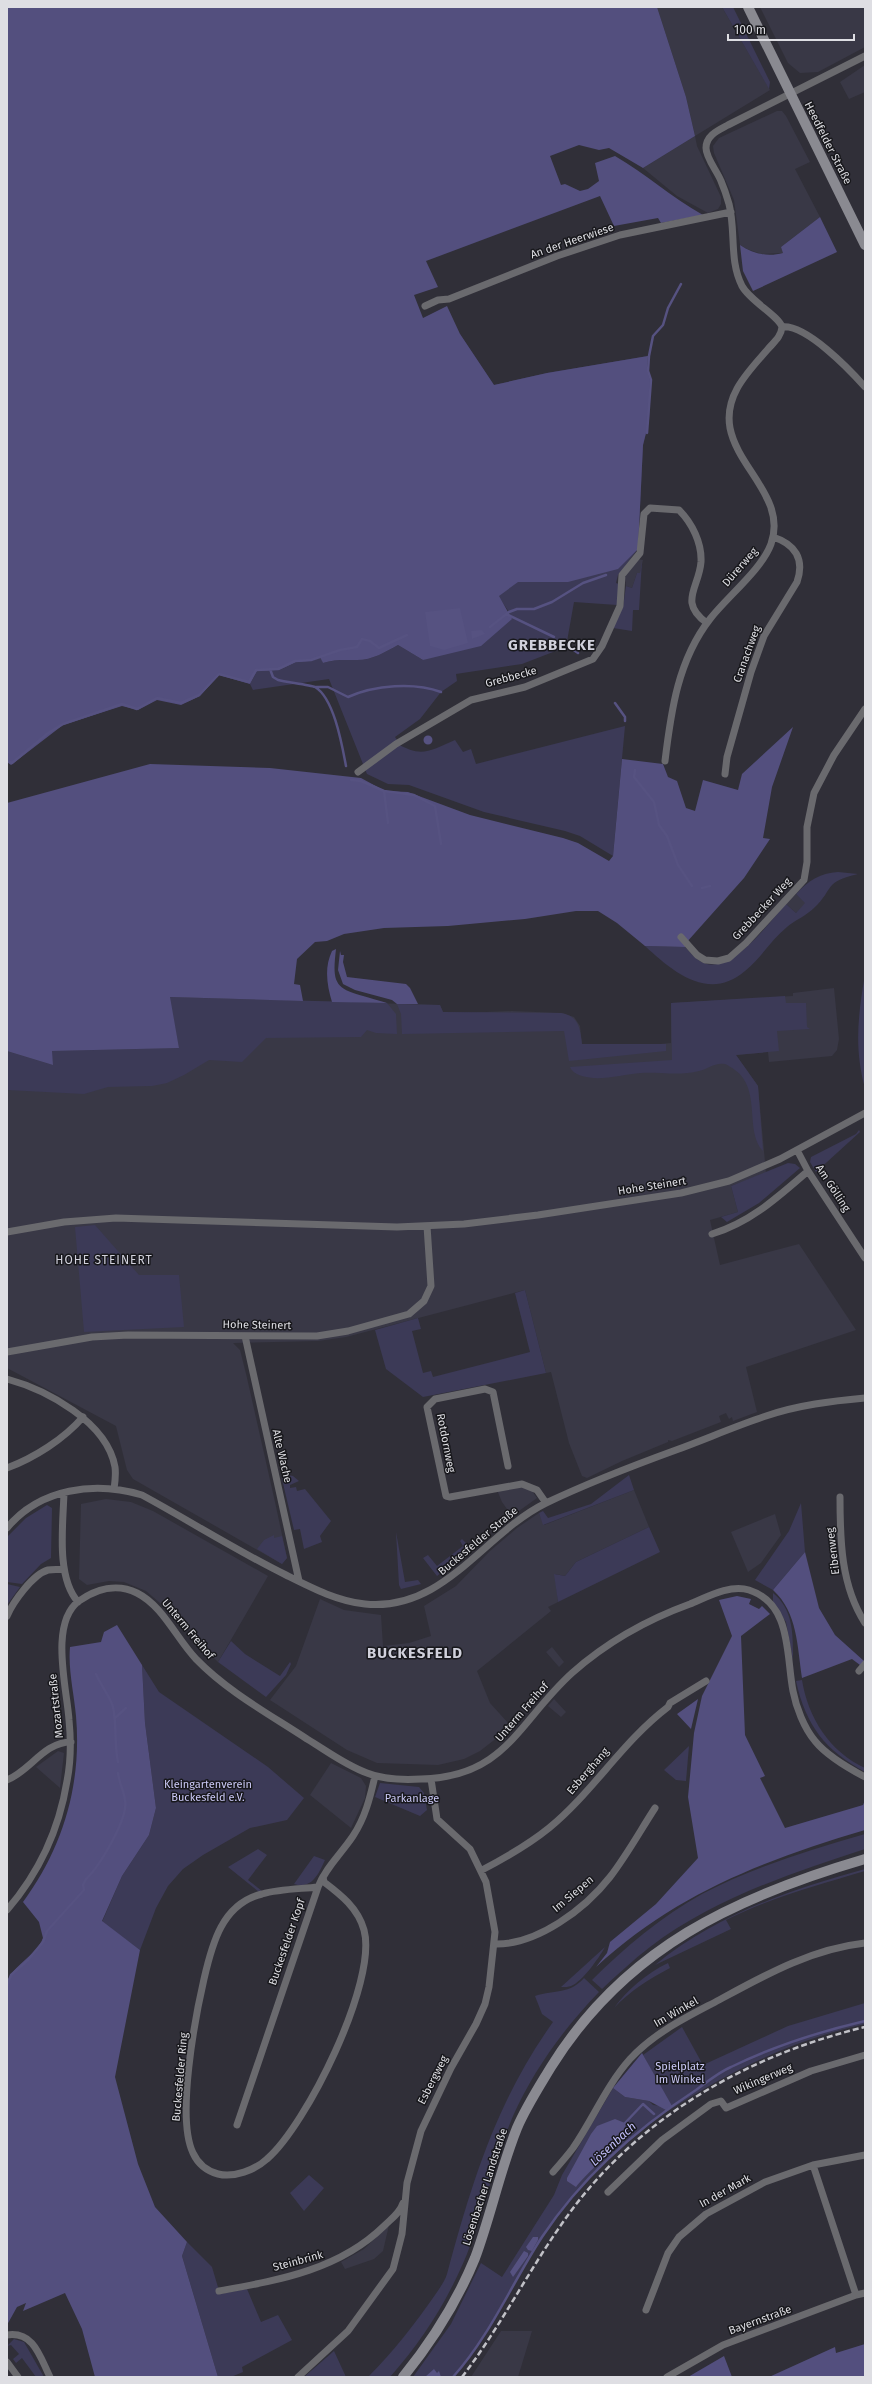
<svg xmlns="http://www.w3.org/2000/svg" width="872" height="2384" font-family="'Fira Sans',sans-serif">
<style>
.built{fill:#393846}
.green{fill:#3c3a57}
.forest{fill:#534f7e}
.water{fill:#565281}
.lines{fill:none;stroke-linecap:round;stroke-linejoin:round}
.stream{stroke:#565281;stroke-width:2.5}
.street{stroke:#6a6a6e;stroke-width:7}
.secondary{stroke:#8a8a91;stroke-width:10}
.rail{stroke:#c1c1c7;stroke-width:2.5;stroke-dasharray:6 3;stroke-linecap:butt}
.labels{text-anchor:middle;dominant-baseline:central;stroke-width:3;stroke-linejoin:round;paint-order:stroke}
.street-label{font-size:11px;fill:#dedee3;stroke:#18181c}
.park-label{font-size:11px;fill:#cbc9f6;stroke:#18181c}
.neighbourhood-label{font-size:12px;letter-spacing:1px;fill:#d1d1dc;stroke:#18181c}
.water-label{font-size:12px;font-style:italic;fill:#c1befa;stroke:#18181c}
.district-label{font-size:15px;font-weight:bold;letter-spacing:1px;fill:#d1d1dc;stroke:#18181c}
</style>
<rect width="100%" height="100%" fill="#302f38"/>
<path class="built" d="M 657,7 L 722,7 L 770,90 L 695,136 L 697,146 L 721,197 L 721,204 L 718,209 L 708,213 L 677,196 L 643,168 L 695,136 L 686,97 Z
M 760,7 L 865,7 L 865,47 L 818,72 L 800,73 L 788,63 Z
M 865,65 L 865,92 L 849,99 L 840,82 Z
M 777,111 L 782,111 L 786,116 L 810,162 L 795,169 L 820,217 L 781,247 L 784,253 L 761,254 L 747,249 L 740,245 L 734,200 L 714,153 L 713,146 L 719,138 Z
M 637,559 L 643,560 L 640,573 L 637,573 L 632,588 L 626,586 L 625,578 L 627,571 Z
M 796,894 L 806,903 L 796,913 L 786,904 Z
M 834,988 L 839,1039 L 837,1050 L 832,1056 L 769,1062 L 768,1052 L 736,1055 L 758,1086 L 766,1173 L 731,1186 L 738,1212 L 710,1220 L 720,1265 L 799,1244 L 856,1330 L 746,1367 L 757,1412 L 733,1421 L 732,1417 L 729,1419 L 726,1413 L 719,1416 L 721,1422 L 672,1441 L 668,1440 L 668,1442 L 622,1461 L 587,1478 L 582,1476 L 569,1443 L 551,1372 L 546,1373 L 525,1290 L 346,1337 L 318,1341 L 233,1343 L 240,1350 L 247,1378 L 275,1502 L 287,1558 L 282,1564 L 133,1479 L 127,1470 L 116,1426 L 7,1368 L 7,1051 L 169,997 L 440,1005 L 443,1012 L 463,1013 L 512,1011 L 561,1013 L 574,1017 L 580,1026 L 582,1044 L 660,1044 L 671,1043 L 671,1003 L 793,996 L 793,993 Z
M 523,1487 L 532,1491 L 537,1498 L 512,1516 L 502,1502 L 497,1490 Z
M 634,1490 L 649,1527 L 576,1562 L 565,1576 L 555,1574 L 558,1602 L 548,1607 L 551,1611 L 477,1671 L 490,1703 L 509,1724 L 498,1737 L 480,1751 L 464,1759 L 438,1765 L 377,1763 L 347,1750 L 270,1700 L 296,1666 L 320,1599 L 344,1610 L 381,1615 L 383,1646 L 409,1643 L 431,1636 L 424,1606 L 456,1586 L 490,1551 L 517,1528 L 539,1513 L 544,1525 Z
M 106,1499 L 131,1502 L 153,1511 L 268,1576 L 218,1662 L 198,1642 L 173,1609 L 160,1603 L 146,1591 L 124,1582 L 109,1581 L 87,1585 L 79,1579 L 81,1504 Z
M 775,1514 L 781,1535 L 761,1563 L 748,1572 L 731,1532 Z
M 552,1647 L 564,1662 L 559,1667 L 546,1652 Z
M 554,1699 L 566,1712 L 561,1717 L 548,1706 Z
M 58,1751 L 64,1753 L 60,1788 L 36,1767 Z
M 331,1763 L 361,1778 L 366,1786 L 365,1798 L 351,1828 L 310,1795 Z
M 389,2225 L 383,2251 L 374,2259 L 345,2269 L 341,2262 L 364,2249 Z
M 501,2331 L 532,2331 L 518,2377 L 471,2377 Z"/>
<path class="green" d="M 722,7 L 733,7 L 767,76 L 770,82 L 769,89 Z
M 460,334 L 494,385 L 547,373 L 648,356 L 647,370 L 650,380 L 649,421 L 643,445 L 638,549 L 618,575 L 616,583 L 619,584 L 617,605 L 574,602 L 566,647 L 522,664 L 456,674 L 457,681 L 441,692 L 420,719 L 395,737 L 397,740 L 394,742 C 422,758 427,752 455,740 L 463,752 L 471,749 L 476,764 L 625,726 L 613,856 L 580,836 L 565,831 L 484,812 L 409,785 L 388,784 L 367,774 L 329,679 L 253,690 L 250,684 L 257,671 L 279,670 L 296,662 L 311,661 L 321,657 L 323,663 C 335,659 345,660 357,660 C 373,660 385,652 398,645 L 423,660 L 509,612 L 498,596 L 7,464 Z
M 642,561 L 639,610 L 633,610 L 632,631 L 613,628 L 623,607 L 626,586 L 632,588 L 637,573 L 640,573 Z
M 838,872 L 858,874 C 823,882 835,888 814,908 C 806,916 795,920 787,927 C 771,940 761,958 745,971 C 709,1002 673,972 645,946 L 685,947 C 691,953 696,960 704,963 C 733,974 769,922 786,904 L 796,913 L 805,903 L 796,894 C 808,881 820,873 838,872 Z
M 865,975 L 865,1088 C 854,1049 858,1014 865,975 Z
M 785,996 L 786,1003 L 806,1003 L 807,1027 L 810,1029 L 777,1031 L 779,1051 L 736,1055 L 758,1086 L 763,1151 C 744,1132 762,1089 735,1070 C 732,1068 728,1065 725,1064 C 715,1062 708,1069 699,1071 C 681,1076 659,1072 641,1073 C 626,1074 609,1079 593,1078 C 585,1077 573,1075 570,1067 L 672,1060 L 671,1003 Z
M 169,997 L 387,1003 L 396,1014 L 397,1034 L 376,1033 L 367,1030 L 361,1037 L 266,1038 L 242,1062 L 209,1060 L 184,1075 L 167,1083 L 152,1086 L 108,1087 L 84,1094 L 7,1090 L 7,1051 L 53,1065 L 51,1051 L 179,1048 Z
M 397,1004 L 440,1005 L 443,1012 L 561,1013 C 579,1016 580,1028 582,1044 L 666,1044 L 666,1051 L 569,1061 L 564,1031 L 402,1034 L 401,1014 Z
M 859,1130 L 860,1132 L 816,1172 L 810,1162 L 811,1157 L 856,1134 Z
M 788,1163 L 795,1164 L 800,1168 L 759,1203 L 727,1222 L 721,1217 L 738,1212 L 731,1186 Z
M 95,1225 L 139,1275 L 179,1275 L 184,1327 L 84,1332 L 75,1227 Z
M 525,1290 L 546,1373 L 423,1397 L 386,1369 L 375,1330 L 418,1318 L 421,1329 L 412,1331 L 423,1373 L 431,1371 L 433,1377 L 530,1352 L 515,1293 Z
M 287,1475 L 293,1476 L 299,1481 L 290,1485 L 290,1488 L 296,1487 L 297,1491 L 305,1489 L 331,1521 L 320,1536 L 322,1542 L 304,1549 L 300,1529 L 294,1530 L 282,1479 Z
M 629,1475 L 634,1490 L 543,1525 L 539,1513 L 543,1511 L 548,1518 L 591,1504 Z
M 801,1503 L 805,1552 L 773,1590 L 755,1580 L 789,1531 Z
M 47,1505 L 52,1508 L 51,1558 L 41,1564 L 22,1584 L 7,1582 L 7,1537 L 26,1518 Z
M 649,1527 L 660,1552 L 558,1602 L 554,1574 L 565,1576 L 576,1562 Z
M 396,1532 L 405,1582 L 418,1580 L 421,1584 L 401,1589 L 399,1585 Z
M 274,1535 L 274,1538 L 282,1536 L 287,1558 L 282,1564 L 257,1549 L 264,1540 Z
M 462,1539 L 471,1548 L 437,1576 L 423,1558 L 428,1555 L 437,1566 L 463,1546 L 460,1541 Z
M 7,1584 L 20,1587 L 7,1605 Z
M 773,1593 C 794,1610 793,1635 793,1660 L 786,1622 L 773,1602 Z
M 231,1641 L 245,1654 L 280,1676 L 290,1662 L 291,1664 L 286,1675 L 266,1697 L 218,1662 Z
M 142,1665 L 159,1692 L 268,1767 L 304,1798 L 287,1820 L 250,1828 L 203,1855 L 183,1869 L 168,1886 L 156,1908 L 140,1950 L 102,1922 L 122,1876 L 149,1835 L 156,1808 L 145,1723 Z
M 802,1680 C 808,1718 830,1752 865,1768 L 865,1772 C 825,1750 806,1726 796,1681 Z
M 689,1746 L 686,1781 L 676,1780 L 664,1770 Z
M 380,1783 L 419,1787 L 424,1793 L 427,1810 L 420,1816 L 375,1797 Z
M 865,1834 L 865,1849 C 791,1873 713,1899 650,1947 C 633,1960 617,1975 602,1989 L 592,1980 C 624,1948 662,1916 702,1894 C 753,1867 810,1850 865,1834 Z
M 258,1849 L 267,1855 L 248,1880 L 262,1891 L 259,1892 L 228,1867 Z
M 314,1856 L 325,1860 C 319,1873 312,1890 294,1884 Z
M 865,1869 L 865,1871 C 818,1885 770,1898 726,1920 L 731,1929 L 655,1965 C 716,1915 789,1890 865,1869 Z
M 605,1947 C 599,1958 582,1982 571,1986 C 569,1987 564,1987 561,1987 Z
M 668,1963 L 670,1968 C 649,1979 630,1991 614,2008 C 627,1990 647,1973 668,1963 Z
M 584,1978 L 599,1992 C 564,2028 533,2071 513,2116 C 494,2161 485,2209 467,2254 C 448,2300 423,2340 390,2377 L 368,2377 C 393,2352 415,2324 435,2295 C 439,2289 445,2281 447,2274 C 472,2182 496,2102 553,2022 L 542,2014 L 535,1996 C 556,1989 569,1995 584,1978 Z
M 865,2003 L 865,2024 C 792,2040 730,2071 668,2111 L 666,2110 C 619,2149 578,2185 543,2236 C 512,2282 490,2335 453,2377 L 413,2377 L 451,2324 L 481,2263 L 502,2277 L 554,2195 L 562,2175 L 613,2088 L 625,2097 L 649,2101 L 653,2105 L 671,2107 L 643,2055 L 682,2027 L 703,2065 L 788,2026 Z
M 309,2175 L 324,2188 L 304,2211 L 290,2193 Z
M 187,2242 L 212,2267 L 220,2294 L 247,2289 L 261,2322 L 278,2315 L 292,2340 L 242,2367 L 243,2372 L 231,2377 L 218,2377 L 182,2256 Z
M 14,2339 L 24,2342 L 44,2377 L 36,2377 L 22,2358 L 16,2363 L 13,2359 L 19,2354 L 11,2345 L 7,2346 Z
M 334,2351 L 346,2377 L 304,2377 Z"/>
<path class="forest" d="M 7,7 L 657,7 L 686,97 L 695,136 L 643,168 L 609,148 L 599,150 L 579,145 L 550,156 L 561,185 L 565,184 L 580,191 L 588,189 L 599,181 L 595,163 L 615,156 C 646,174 671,197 703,215 L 661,223 L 658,218 L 614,226 L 600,196 L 426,261 L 438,287 L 414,295 L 423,318 L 447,306 L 460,334 L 494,385 L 547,373 L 648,356 L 647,370 L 650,380 L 649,421 L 643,445 L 638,549 L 618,569 L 568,582 L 518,582 L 499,596 L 512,619 L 481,646 L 423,660 L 398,645 C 385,652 373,660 357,660 C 345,660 335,659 323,663 L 320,657 L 311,661 L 296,662 L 279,670 L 257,671 L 250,684 L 219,675 L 200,696 L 181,705 L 157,700 L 138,710 L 122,706 L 63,725 L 11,765 L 7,762 Z
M 820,217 L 837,252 L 753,291 L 743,271 L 740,245 C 753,254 768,257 783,253 L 781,247 Z
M 793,727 L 772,787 L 763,838 L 770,839 L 744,878 L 686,943 L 685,947 L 645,946 L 617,923 L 598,911 L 576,911 L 525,919 L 448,926 L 384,928 L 344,934 L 327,941 L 315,942 L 297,959 L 294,984 L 300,985 L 303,1001 L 170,997 L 179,1048 L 52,1051 L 53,1065 L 7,1051 L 7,803 L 150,764 L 270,768 L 361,778 L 385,791 L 408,792 L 470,815 L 563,838 L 578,843 L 609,861 L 613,856 L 622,759 L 663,764 L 668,777 L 677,781 L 686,808 L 695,811 L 703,780 L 738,790 L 742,774 Z
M 336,949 C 332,984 334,989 370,998 C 375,1000 382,1001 387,1003 L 332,1002 C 327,985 324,968 332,951 Z
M 340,951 L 341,955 L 344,955 L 343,962 L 347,977 L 406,984 L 410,988 L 418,1004 L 397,1004 L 392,1000 L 355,990 L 343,984 L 338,970 Z
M 805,1552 L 819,1608 L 835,1635 L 864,1661 L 860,1665 L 852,1659 L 802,1678 C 797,1647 798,1613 773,1590 Z
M 737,1596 L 751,1599 L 749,1604 L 759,1609 L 762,1606 L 770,1614 L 741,1636 L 745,1735 L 765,1776 L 760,1778 L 785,1828 L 863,1805 L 865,1800 L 865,1830 C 764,1860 675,1894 596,1967 L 607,1953 L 610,1942 L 656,1904 L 698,1858 L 688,1797 L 694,1733 L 702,1696 L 732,1636 L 719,1600 Z
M 117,1625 L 142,1665 L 145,1723 L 156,1808 L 149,1835 L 122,1876 L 102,1921 L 140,1950 L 115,2077 L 138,2164 L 155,2207 L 187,2242 L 182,2256 L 218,2377 L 95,2377 L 82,2329 L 65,2293 L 23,2311 L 26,2303 L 17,2307 L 7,2325 L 7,1982 C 14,1964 36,1956 43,1938 L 39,1922 L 23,1902 C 63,1848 82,1784 76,1716 C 74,1693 68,1670 70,1647 L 101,1642 L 104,1632 Z
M 698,1699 L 691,1729 L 677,1714 Z
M 642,2053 L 672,2106 L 666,2110 L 649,2101 L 625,2097 L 613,2088 Z
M 865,2344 L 865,2377 L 769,2377 L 835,2347 L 836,2353 Z
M 724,2356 L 732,2377 L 688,2377 Z"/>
<path class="water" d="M 460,608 L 468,643 L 444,650 L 430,646 L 425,612 Z
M 482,630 L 485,634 L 472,639 L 471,631 Z
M423.5 740a4.5 4.5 0 1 1 9 0a4.5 4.5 0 1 1-9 0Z
M 615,2119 L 625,2123 C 630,2138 586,2173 576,2187 L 567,2181 L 567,2178 L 591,2134 L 597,2126 Z
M 533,2237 L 538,2237 L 538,2240 L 532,2251 L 528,2250 L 526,2247 Z
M 524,2251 L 528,2253 L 528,2256 L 513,2277 L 510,2272 Z
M 434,2369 L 437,2373 L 439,2371 L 441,2377 L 425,2377 Z"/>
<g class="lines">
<path class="stream" d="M 647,433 L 651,380 L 648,371 L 649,356 L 653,336 L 663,325 L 668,308 L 681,284
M 506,614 L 554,637
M 490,627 L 509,612 L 517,609 L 534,609 L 552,602 L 583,583 L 606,575
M 560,641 L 578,653
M 270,669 L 273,677 L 278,680 C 286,682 311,685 315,687 C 334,698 342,745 346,766
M 315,687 L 328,687 L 348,697 C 375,685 414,682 441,692
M 615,703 L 625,717 L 625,721
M 7,761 L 12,763 L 48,733 L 63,724 L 122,704 L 137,709 L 157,698 L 181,703 L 199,695 L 219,674 L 249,682 L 256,670 L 278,669 L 295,661 L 311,660 L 340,650 L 357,647 L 362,639 L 370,641 L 379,648 L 407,635
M 635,770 L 634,777 L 654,802 L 659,825 L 667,836 L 678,865 L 692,886
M 351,780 L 361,781 L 384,791 L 388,823
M 384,791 L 414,795 L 435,806 L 441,844
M 702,888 L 710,886
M 96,1674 C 100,1684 111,1698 113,1707 C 117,1725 114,1744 118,1762
M 115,1718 L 126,1708
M 7,1986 L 11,1975 L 28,1960 L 43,1942 L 47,1931 L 84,1890 L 83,1885 L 86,1879 C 99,1867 129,1818 125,1800 C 124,1791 119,1783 118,1773
M 625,2123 L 643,2104 L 654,2114
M 453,2377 C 490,2336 512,2283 542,2237 C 582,2177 636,2129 696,2090 C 707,2082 719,2072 731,2067 C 774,2046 818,2032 865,2021"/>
<path class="street" d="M 425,306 L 438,300 L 449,299 L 557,256 L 620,235 L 731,212
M 782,327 C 779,316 750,301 742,286 C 729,261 736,231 729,204 C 727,197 724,188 721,181 C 717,171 706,158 706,148 C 706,135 719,130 728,125 L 865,56
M 782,327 C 806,324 850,370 865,387
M 665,761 C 671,711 678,660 710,619 C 727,597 762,569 771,544 C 787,499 738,469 730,428 C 724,395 748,372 768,349 C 774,342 781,337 782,327
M 358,772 L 396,744 L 471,700 L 525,687 L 593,659 L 602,646 L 620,606 L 622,575 L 640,553 L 644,514 L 650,508 L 679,510 C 692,523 702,543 701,562 C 699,588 678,602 707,623
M 725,774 L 727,757 L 751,672 L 764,636 L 797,582 C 805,559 795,544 773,537
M 681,937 L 697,955 L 705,960 L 718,961 L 729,958 L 746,943 L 804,880 L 807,862 L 807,827 L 814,793 L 834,755 L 865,709
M 797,1150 L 808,1171 L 865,1258
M 7,1232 L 64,1222 L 116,1218 L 397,1227 L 464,1224 L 538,1215 L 681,1193 L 729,1181 L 780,1159 L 865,1113
M 712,1234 C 751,1222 778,1197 808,1171
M 245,1336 L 299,1581
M 7,1352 L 92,1337 L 128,1335 L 317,1336 L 348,1331 L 409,1314 L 424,1301 L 431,1286 L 427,1226
M 7,1379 C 47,1390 107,1422 115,1467 C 116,1474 115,1482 114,1489
M 508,1466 L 493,1392 L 485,1389 L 435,1399 L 427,1407 L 446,1496 L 450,1497 L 522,1484 L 537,1490 L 546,1503
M 7,1468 C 34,1458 64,1439 83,1417
M 64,1493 C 63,1525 56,1577 78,1602
M 840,1497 C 840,1540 841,1586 865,1623
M 7,1528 C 40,1488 95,1481 142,1495 C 190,1521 237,1551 286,1575 C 312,1588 337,1601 365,1604 C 444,1612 483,1534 546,1503 C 588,1483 632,1466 676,1450 C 706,1439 736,1426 766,1416 C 798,1405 832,1401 865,1398
M 7,1616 C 13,1602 33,1574 48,1570 C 53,1569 59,1570 64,1569
M 859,1671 L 865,1664
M 7,1780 C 30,1771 44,1742 71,1742
M 482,1870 C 505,1858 528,1845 549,1828 C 593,1792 622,1742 668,1707 L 670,1703 L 706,1681
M 318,1887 C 299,1889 279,1889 262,1894 C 222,1904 212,1944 204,1979 C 195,2018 176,2118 193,2153 C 198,2164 207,2171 218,2174 C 234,2178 255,2170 267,2159 C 306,2126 378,1981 364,1930 C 358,1908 341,1895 324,1882 L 323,1877
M 7,1910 C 39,1873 59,1830 67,1781 C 71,1761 71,1740 69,1720 C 67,1689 49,1623 79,1601 C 96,1589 117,1583 137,1593 C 163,1606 176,1638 196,1659 C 228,1692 269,1714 307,1739 C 327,1751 345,1765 367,1773 C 384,1780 403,1780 421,1779 C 506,1777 518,1722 572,1673 C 607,1642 646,1620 690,1604 C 707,1597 730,1584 749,1590 C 792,1604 786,1655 793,1691 C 796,1707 804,1728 815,1741 C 827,1756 848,1768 865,1777
M 495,1944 C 537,1945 585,1909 610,1877 C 627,1855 640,1831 655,1808
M 237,2125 L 318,1887 C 326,1867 341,1854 353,1836 C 365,1818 370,1798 375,1776
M 813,2165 L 856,2295
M 553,2172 C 560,2164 567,2156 573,2148 C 593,2119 606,2086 630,2059 C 655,2032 687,2017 719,2000 C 765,1975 811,1949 865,1943
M 608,2192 L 662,2140 L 711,2104 L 721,2101 L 726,2108 L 811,2071 L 865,2055
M 219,2291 C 279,2280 339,2270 384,2226 C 391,2219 400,2213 403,2203
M 646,2310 L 668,2253 L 679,2237 L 706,2214 L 765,2182 L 813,2165 L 865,2155
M 7,2335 C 34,2331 40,2357 50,2377
M 7,2362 L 18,2377
M 298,2377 L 348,2331 L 393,2269 L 402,2234 L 407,2183 L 421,2131 L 451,2068 L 476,2024 L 485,2004 L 489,1987 L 495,1932 L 486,1882 L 470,1849 L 437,1819 L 431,1779
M 667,2377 L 723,2345 L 856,2295 L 865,2293"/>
<path class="secondary" d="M 748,7 L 865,245
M 403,2377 C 433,2340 457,2302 475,2258 C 491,2215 500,2170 517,2128 C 526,2107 539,2087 551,2067 C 625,1948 735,1897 865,1859"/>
<path class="rail" d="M 462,2377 C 499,2329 526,2275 561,2225 C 632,2121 744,2056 865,2027"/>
</g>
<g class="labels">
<g class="street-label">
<text transform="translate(828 143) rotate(63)">Heedfelder Straße</text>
<text transform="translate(572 241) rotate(-19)">An der Heerwiese</text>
<text transform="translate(740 567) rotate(-49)">Dürerweg</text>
<text transform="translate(747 654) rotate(-70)">Cranachweg</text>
<text transform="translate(511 677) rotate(-15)">Grebbecke</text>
<text transform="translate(762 909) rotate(-47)">Grebbecker Weg</text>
<text transform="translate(652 1186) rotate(-9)">Hohe Steinert</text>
<text transform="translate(833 1188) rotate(57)">Am Gölling</text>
<text transform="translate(257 1325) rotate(1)">Hohe Steinert</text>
<text transform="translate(446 1443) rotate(79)">Rotdornweg</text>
<text transform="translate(282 1456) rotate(77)">Alte Wache</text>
<text transform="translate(478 1541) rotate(-40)">Buckesfelder Straße</text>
<text transform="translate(833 1551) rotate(-97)">Eibenweg</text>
<text transform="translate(188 1629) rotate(50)">Unterm Freihof</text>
<text transform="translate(56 1706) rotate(-96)">Mozartstraße</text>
<text transform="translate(522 1712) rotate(-49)">Unterm Freihof</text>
<text transform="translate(588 1771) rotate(-49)">Esberghang</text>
<text transform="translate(573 1894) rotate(-40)">Im Siepen</text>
<text transform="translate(287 1942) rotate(-71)">Buckesfelder Kopf</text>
<text transform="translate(676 2012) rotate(-30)">Im Winkel</text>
<text transform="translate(180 2077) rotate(-85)">Buckesfelder Ring</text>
<text transform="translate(763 2079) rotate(-23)">Wikingerweg</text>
<text transform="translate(433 2080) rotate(-63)">Esbergweg</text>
<text transform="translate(485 2187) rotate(-72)">Lösenbacher Landstraße</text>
<text transform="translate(725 2191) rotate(-29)">In der Mark</text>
<text transform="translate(298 2261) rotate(-15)">Steinbrink</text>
<text transform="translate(760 2320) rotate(-20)">Bayernstraße</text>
</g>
<g class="park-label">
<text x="208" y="1784">Kleingartenverein<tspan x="208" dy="13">Buckesfeld e.V.</tspan></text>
<text x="412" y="1798">Parkanlage</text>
<text x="680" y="2066">Spielplatz<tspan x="680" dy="13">Im Winkel</tspan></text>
</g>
<g class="neighbourhood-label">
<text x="104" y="1260">HOHE STEINERT</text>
</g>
<g class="water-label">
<text transform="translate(613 2144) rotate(-43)">Lösenbach</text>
</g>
<g class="district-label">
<text x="552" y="645">GREBBECKE</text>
<text x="415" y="1653">BUCKESFELD</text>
</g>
</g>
<rect width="872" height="2384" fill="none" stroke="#dedee3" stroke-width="16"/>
<path d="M728 34v6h126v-6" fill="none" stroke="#dedee3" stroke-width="2"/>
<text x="734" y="34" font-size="12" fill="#dedee3" stroke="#18181c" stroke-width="3" paint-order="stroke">100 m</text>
</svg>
